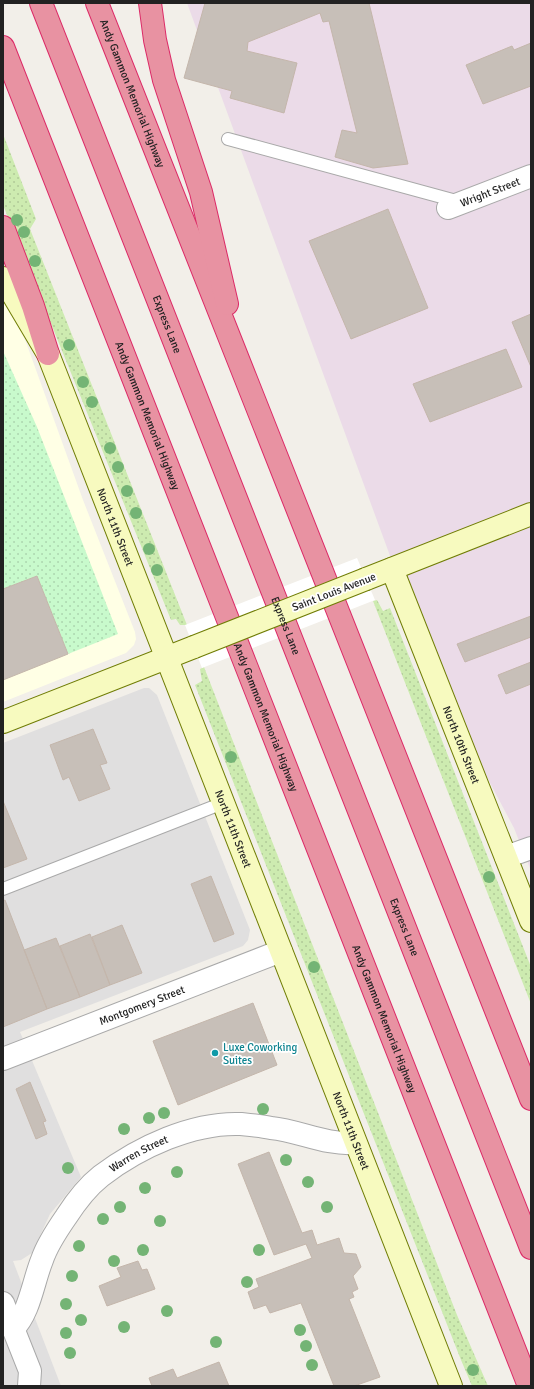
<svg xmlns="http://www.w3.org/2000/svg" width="534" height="1389" font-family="Signika,sans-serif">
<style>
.residential{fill:#e0dfdf}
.industrial{fill:#ebdbe8}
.education{fill:#ffffe5}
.grass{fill:url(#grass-dots)}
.park{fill:url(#park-dots)}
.pier{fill:#fff}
.building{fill:#c7bfb8;stroke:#c4b6ab}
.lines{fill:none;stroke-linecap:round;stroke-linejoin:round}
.lane-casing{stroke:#a9a9a9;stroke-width:14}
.street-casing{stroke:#a9a9a9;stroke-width:24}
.secondary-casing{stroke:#707d05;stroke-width:24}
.highway-casing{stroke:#dc2a67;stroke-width:24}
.lane{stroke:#fff;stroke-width:12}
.street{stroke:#fff;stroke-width:22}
.secondary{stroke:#f7fabf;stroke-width:22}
.highway{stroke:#e892a2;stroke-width:22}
.secondary-bridge-casing{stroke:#707d05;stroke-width:24;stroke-linecap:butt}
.secondary-bridge{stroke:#f7fabf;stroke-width:22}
.tree{fill:#74b475}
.culture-dot{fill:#0f9aa8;stroke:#fff;stroke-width:1.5}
.labels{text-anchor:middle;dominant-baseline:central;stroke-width:3.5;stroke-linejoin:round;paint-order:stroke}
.street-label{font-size:11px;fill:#222;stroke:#fff}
.culture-label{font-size:11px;fill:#0d838f;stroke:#fff;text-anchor:start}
</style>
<defs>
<pattern id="grass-dots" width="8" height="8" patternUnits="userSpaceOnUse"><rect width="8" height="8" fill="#cdebb0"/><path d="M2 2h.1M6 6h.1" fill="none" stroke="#b0c997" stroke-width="1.8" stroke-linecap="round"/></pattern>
<pattern id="park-dots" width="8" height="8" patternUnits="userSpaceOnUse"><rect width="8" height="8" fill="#c8facc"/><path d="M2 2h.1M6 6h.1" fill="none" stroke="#acd6af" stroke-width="1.8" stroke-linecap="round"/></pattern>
</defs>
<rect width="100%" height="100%" fill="#f2efe9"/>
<path class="residential" d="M 144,688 L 149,688 L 157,695 L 250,930 L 248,940 L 243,946 L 20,1032 L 81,1177 L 50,1214 L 32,1253 L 21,1260 L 13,1261 L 61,1386 L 3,1386 L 3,743 Z"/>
<path class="industrial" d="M 187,3 L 531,3 L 531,871 L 514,828 L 436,681 Z"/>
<path class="education" d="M 3,295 L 15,315 L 27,345 L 83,500 L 135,632 L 136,639 L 134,645 L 126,653 L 3,702 Z"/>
<path class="grass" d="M 3,134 L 36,219 L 30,229 L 187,625 L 180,625 L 176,619 L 171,620 L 3,205 Z
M 377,600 L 383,611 L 390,608 L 531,967 L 531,1004 L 373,601 Z
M 204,667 L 457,1315 L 488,1386 L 472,1386 L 461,1360 L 195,685 L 202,681 L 200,669 Z"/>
<path class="park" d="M 3,351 L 37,427 L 118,634 L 68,654 L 37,576 L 3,589 Z"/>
<path class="pier" d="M 357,558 L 375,600 L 202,668 L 185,625 Z"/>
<path class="building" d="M 205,3 L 369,3 L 408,164 L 373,168 L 335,157 L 342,130 L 357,133 L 329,21 L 323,22 L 320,13 L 248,42 L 247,51 L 297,63 L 284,113 L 230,98 L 232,91 L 184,78 Z
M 531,43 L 531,86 L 483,104 L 466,65 L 512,46 L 514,50 Z
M 388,209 L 428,308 L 351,339 L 309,241 Z
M 531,314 L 531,367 L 512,322 Z
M 506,349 L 522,387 L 430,422 L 413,384 Z
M 37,576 L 68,654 L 3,680 L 3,589 Z
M 531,616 L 531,637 L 465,662 L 457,644 Z
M 531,662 L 531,684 L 506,694 L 498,675 Z
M 93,729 L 107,763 L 100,765 L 110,789 L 79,801 L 69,777 L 63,780 L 50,745 Z
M 3,801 L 27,859 L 3,868 Z
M 211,876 L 234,934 L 214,942 L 191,884 Z
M 5,900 L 47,1009 L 3,1027 L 3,901 Z
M 122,925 L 142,973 L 110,985 L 92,937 Z
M 90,934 L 110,985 L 80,997 L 60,946 Z
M 56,938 L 80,997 L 47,1009 L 24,950 Z
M 253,1003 L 277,1065 L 178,1105 L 153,1041 Z
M 30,1082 L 46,1121 L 43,1122 L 47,1134 L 36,1139 L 16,1089 Z
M 269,1152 L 302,1233 L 312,1230 L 317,1245 L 339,1238 L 344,1253 L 356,1254 L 361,1267 L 353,1276 L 358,1289 L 352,1292 L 354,1297 L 349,1299 L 380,1377 L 354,1386 L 334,1386 L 301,1303 L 270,1313 L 266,1305 L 254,1309 L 248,1292 L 259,1287 L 256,1279 L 312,1258 L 306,1244 L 274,1255 L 238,1164 Z
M 138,1261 L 142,1270 L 147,1269 L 155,1289 L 107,1306 L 99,1286 L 121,1277 L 117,1268 Z
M 219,1362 L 229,1386 L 152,1386 L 149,1378 L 173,1369 L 177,1378 Z"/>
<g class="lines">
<g class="lane-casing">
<path id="lane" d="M 228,139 L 460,202
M 3,889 L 223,803"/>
</g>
<g class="street-casing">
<g id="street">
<path id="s1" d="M 448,208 L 531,176"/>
<path d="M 506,857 L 531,848"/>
<path id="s2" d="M 3,1059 L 281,951"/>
<path d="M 3,1303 L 30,1371 L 29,1386"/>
<path id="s3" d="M 13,1329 C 30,1312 33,1282 42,1260 C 47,1245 57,1230 66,1217 C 75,1203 87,1187 101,1176 C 139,1147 193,1122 241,1124 C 251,1125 262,1126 271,1128 C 300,1131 325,1145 355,1143"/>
</g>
</g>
<g class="secondary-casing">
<g id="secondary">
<path id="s4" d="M 3,278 L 48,354 L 451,1386"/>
<path id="s5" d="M 392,569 L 531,921"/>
<path d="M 366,579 L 531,514"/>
<path d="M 3,722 L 194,647"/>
</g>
</g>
<g class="highway-casing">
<g id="highway">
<path id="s6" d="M 41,3 L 531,1248"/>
<path id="s7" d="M 97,3 L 531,1099"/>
<path d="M 150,3 L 155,40 L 164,80 L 201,192 L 227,304"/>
<path id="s8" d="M 3,47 L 529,1386"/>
<path d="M 3,227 L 33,306 L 48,354"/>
</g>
</g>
<use href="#lane" class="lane"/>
<use href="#street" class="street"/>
<use href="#secondary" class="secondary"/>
<use href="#highway" class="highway"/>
<g class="secondary-bridge-casing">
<path id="secondary-bridge" d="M 194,647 L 366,579"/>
</g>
<use href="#secondary-bridge" class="secondary-bridge"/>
</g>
<g class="tree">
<circle cx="17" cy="220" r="6"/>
<circle cx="24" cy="232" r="6"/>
<circle cx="35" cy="261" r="6"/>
<circle cx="69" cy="345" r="6"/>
<circle cx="83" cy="382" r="6"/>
<circle cx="92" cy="402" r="6"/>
<circle cx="110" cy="448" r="6"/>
<circle cx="118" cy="467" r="6"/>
<circle cx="127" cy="491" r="6"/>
<circle cx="136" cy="513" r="6"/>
<circle cx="149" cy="549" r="6"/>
<circle cx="157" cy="570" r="6"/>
<circle cx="231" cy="757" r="6"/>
<circle cx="489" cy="877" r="6"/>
<circle cx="314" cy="967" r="6"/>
<circle cx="263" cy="1109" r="6"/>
<circle cx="164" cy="1113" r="6"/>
<circle cx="149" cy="1118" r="6"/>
<circle cx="124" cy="1129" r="6"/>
<circle cx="286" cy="1160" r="6"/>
<circle cx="68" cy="1168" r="6"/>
<circle cx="177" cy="1172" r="6"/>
<circle cx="308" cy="1182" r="6"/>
<circle cx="145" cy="1188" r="6"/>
<circle cx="120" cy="1207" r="6"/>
<circle cx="327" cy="1207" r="6"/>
<circle cx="103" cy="1219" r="6"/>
<circle cx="160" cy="1221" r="6"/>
<circle cx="79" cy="1246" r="6"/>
<circle cx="143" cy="1250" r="6"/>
<circle cx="259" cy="1250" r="6"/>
<circle cx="114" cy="1261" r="6"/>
<circle cx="72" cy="1276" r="6"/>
<circle cx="247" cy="1282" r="6"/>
<circle cx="66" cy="1304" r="6"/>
<circle cx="167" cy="1311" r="6"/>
<circle cx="81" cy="1320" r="6"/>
<circle cx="124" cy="1327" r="6"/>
<circle cx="300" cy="1330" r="6"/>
<circle cx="66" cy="1333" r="6"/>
<circle cx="216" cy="1342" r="6"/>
<circle cx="306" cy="1346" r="6"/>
<circle cx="70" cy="1353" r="6"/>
<circle cx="312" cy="1365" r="6"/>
<circle cx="473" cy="1370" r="6"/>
</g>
<circle class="culture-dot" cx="215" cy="1053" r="4"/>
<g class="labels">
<g class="street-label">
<text stroke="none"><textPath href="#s7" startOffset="97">Andy Gammon Memorial Highway</textPath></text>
<text stroke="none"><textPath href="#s1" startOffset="45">Wright Street</textPath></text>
<text stroke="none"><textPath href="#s6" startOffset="345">Express Lane</textPath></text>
<text stroke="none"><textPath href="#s8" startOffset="396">Andy Gammon Memorial Highway</textPath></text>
<text stroke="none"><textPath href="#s4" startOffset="274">North 11th Street</textPath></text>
<text transform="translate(334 592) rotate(-21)">Saint Louis Avenue</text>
<text stroke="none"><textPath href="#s6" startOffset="669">Express Lane</textPath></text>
<text stroke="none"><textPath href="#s8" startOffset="720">Andy Gammon Memorial Highway</textPath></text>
<text stroke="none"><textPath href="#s5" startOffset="189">North 10th Street</textPath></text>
<text stroke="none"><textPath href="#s4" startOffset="598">North 11th Street</textPath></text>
<text stroke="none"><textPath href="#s6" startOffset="993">Express Lane</textPath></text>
<text stroke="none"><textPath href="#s2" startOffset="149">Montgomery Street</textPath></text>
<text stroke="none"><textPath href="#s8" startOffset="1044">Andy Gammon Memorial Highway</textPath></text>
<text stroke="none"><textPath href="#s4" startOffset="922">North 11th Street</textPath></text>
<text stroke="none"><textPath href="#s3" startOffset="223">Warren Street</textPath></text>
</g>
<g class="culture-label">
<text x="223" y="1047">Luxe Coworking<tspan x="223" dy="13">Suites</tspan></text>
</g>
</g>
<rect width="534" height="1389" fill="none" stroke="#222222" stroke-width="8"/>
</svg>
